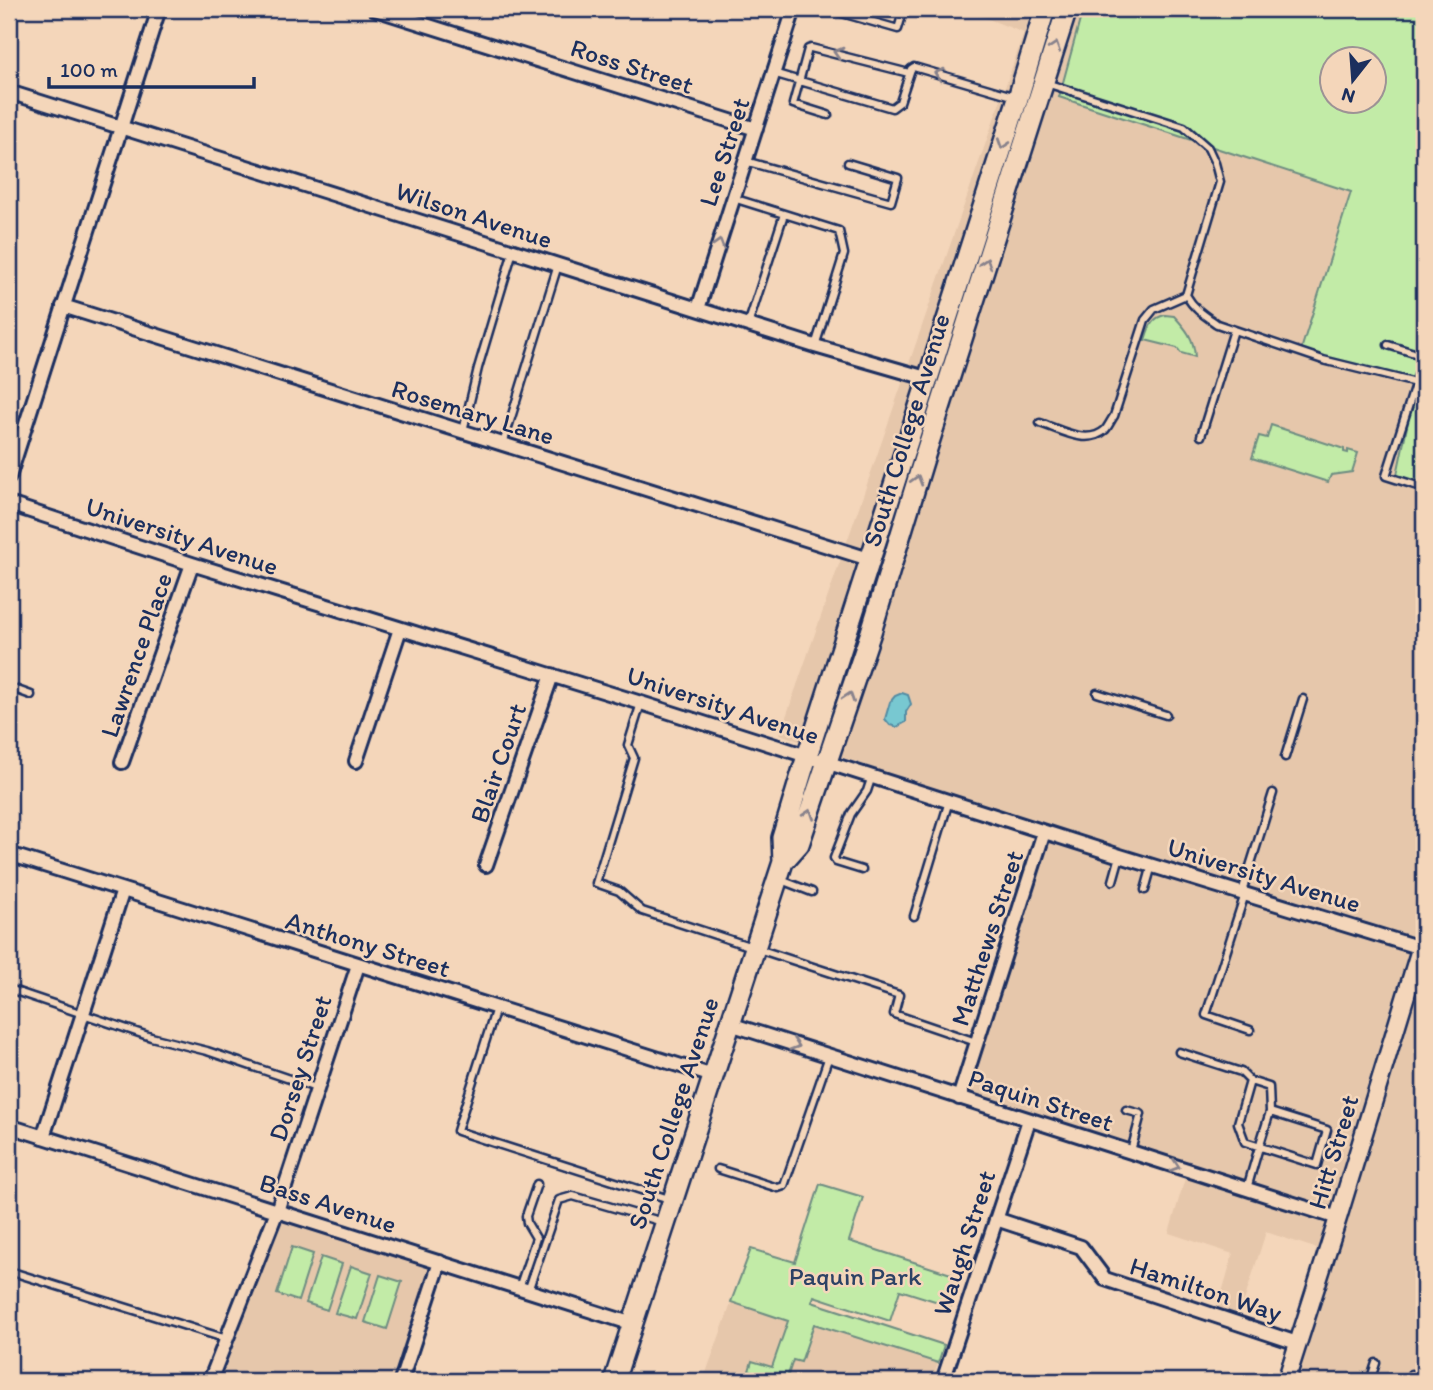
<svg xmlns="http://www.w3.org/2000/svg" width="1433" height="1390" font-family="Itim,sans-serif">
<style>
.built{fill:#e6c7ab;fill-rule:evenodd}
.green{fill:#c2eba7;stroke:#6e8d82;stroke-width:2;fill-rule:evenodd}
.water{fill:#78c8d1;stroke:#538ba3;stroke-width:2}
.lines{fill:none;stroke-linecap:round;stroke-linejoin:round}
.service-casing{stroke:#1b2f5e;stroke-width:11}
.minor-casing{stroke:#1b2f5e;stroke-width:18}
.tertiary-casing{stroke:#1b2f5e;stroke-width:21}
.secondary-casing{stroke:#1b2f5e;stroke-width:24}
.service{stroke:#f4d6ba;stroke-width:6}
.minor{stroke:#f4d6ba;stroke-width:12}
.tertiary{stroke:#f4d6ba;stroke-width:16}
.secondary{stroke:#f4d6ba;stroke-width:19}
.oneway{stroke:#88828c}
.labels{text-anchor:middle;dominant-baseline:central;stroke-width:5;stroke-linejoin:round;paint-order:stroke}
.street-label{font-size:26px;fill:#1b2f5e;stroke:#f4d6ba}
.park-label{font-size:26px;fill:#2c4265;stroke:#f4d6ba}
</style>
<rect width="100%" height="100%" fill="#f4d6ba"/>
<filter id="ink" filterUnits="userSpaceOnUse"><feTurbulence type="fractalNoise" baseFrequency=".0143" numOctaves="2"/><feDisplacementMap in="SourceGraphic" scale="14" xChannelSelector="R" yChannelSelector="G"/><feConvolveMatrix kernelMatrix="1 2 1 2 8 2 1 2 1" color-interpolation-filters="sRGB"/></filter>
<g filter="url(#ink)">
<path class="built" d="M 963,9 L 1424,9 L 1424,1381 L 1286,1381 L 1327,1252 L 1266,1232 L 1239,1317 L 1217,1310 L 1233,1254 L 1169,1233 L 1188,1168 L 960,1097 L 1048,833 L 780,734 L 1024,33 ZM 1332,60 L 1374,60 L 1374,102 L 1332,102 Z
M 277,1211 L 440,1262 L 401,1381 L 210,1381 Z
M 751,1249 L 812,1302 L 944,1345 L 932,1381 L 703,1381 Z"/>
<path class="green" d="M 1083,9 L 1424,9 L 1424,485 L 1397,475 L 1416,383 L 1300,353 L 1351,192 L 1059,97 ZM 1332,60 L 1374,60 L 1374,102 L 1332,102 Z
M 1165,315 L 1174,316 C 1186,329 1194,338 1195,357 L 1181,353 L 1177,348 L 1145,340 C 1149,328 1151,318 1165,315 Z
M 1271,425 L 1344,449 L 1344,452 L 1348,453 L 1348,450 L 1358,453 L 1352,472 L 1331,475 L 1328,482 L 1252,458 L 1259,436 L 1267,438 Z
M 820,1184 L 863,1197 L 849,1241 L 960,1277 L 951,1306 L 900,1290 L 890,1321 L 814,1296 L 812,1302 L 944,1345 L 938,1363 L 814,1324 L 801,1362 L 793,1360 L 786,1381 L 749,1371 L 752,1361 L 772,1367 L 788,1321 L 731,1302 L 751,1249 L 795,1262 Z
M 292,1247 L 313,1254 L 298,1301 L 277,1294 Z
M 321,1257 L 342,1264 L 327,1310 L 306,1303 Z
M 351,1266 L 372,1273 L 357,1319 L 335,1313 Z
M 380,1275 L 402,1282 L 387,1329 L 365,1322 Z"/>
<path class="water" d="M 902,693 L 908,695 L 911,704 L 906,712 L 906,722 L 897,727 L 890,725 L 885,719 L 890,702 L 895,696 Z"/>
<g class="lines">
<g class="service-casing">
<path id="service" d="M 828,9 L 898,29 L 904,9
M 773,73 L 892,108 L 900,102 L 911,69 L 914,67 L 1016,97
M 1046,83 L 1184,127 L 1208,148 L 1215,163 L 1220,182 L 1186,295 C 1194,309 1204,315 1217,324 L 1323,360 L 1416,383
M 828,115 L 793,104 L 808,49 L 811,48 L 909,73
M 745,161 L 891,202 L 898,178 L 848,163
M 733,198 L 839,231 L 844,254 L 815,346
M 748,325 L 784,214
M 1388,345 L 1424,356
M 1424,357 L 1386,476 L 1424,488
M 1040,423 C 1059,429 1087,446 1105,430 C 1108,427 1111,420 1114,416 L 1145,320 L 1154,309 L 1186,295
M 463,431 L 478,368 L 513,251
M 1201,436 L 1234,330
M 503,444 L 558,265
M 9,687 L 31,695
M 1097,693 L 1166,715
M 641,703 L 628,745 L 634,758 L 596,883 L 619,891 L 642,911 L 899,995 L 894,1014 L 976,1042
M 1285,757 L 1303,699
M 862,870 L 836,862 L 834,858 L 851,814 L 867,791 L 872,776
M 781,880 L 812,892
M 1113,881 L 1120,856
M 1145,890 L 1152,865
M 1242,892 L 1273,793
M 1245,894 L 1206,1015 L 1250,1030
M 914,916 L 949,801
M 9,989 L 151,1037 L 207,1051 L 316,1088
M 496,1008 L 457,1131 L 669,1199
M 1179,1052 L 1241,1072 L 1250,1081
M 1126,1110 L 1141,1114 L 1131,1151
M 9,1138 L 12,1128
M 718,1169 L 778,1188 L 784,1186 L 829,1056
M 1247,1189 C 1254,1163 1262,1137 1270,1112 L 1327,1130 L 1317,1165 L 1245,1142 L 1238,1123 L 1250,1081 L 1269,1087 L 1270,1112
M 9,1271 L 227,1339
M 519,1288 L 536,1238 L 527,1223 L 526,1216 L 537,1184
M 528,1291 L 559,1200 L 573,1196 L 663,1222
M 1370,1381 L 1376,1363
M 1409,1381 L 1411,1374"/>
</g>
<g class="minor-casing">
<path id="minor" d="M 375,9 L 756,129
M 9,92 L 815,346 L 926,378
M 63,306 L 869,559
M 698,309 L 794,9
M 9,477 L 159,9
M 9,504 L 192,564 L 641,703 L 1120,856 L 1424,949
M 356,761 L 400,629
M 122,762 L 192,564
M 9,854 L 713,1076
M 486,865 L 552,675
M 730,1024 L 1338,1218
M 959,1098 L 1044,832
M 9,1126 L 633,1324
M 43,1137 L 123,890
M 996,1219 L 1081,1247 L 1105,1279 L 1297,1343
M 210,1381 L 277,1211 L 358,965
M 401,1381 L 440,1262
M 943,1381 L 1029,1120"/>
</g>
<g class="tertiary-casing">
<path id="tertiary" d="M 1286,1381 L 1338,1218 L 1424,936"/>
</g>
<g class="secondary-casing">
<path id="secondary" d="M 783,862 L 799,844 L 871,632 L 925,455 L 1067,9
M 614,1381 L 783,862 L 782,838 L 802,772 L 1018,98 L 1045,9"/>
</g>
<use href="#service" class="service"/>
<use href="#minor" class="minor"/>
<use href="#tertiary" class="tertiary"/>
<use href="#secondary" class="secondary"/>
</g>
<defs><path id="oneway-chevron" d="M-2-3.5L2.5 0L-2 3.5" fill="none" stroke-width="1.6" stroke-linecap="round" stroke-linejoin="round" transform="scale(1.75)"/></defs>
<g class="oneway">
<use href="#oneway-chevron" transform="translate(1055 47) rotate(-72)"/>
<use href="#oneway-chevron" transform="translate(838 53) rotate(-164)"/>
<use href="#oneway-chevron" transform="translate(939 74) rotate(-163)"/>
<use href="#oneway-chevron" transform="translate(1003 144) rotate(108)"/>
<use href="#oneway-chevron" transform="translate(719 244) rotate(-73)"/>
<use href="#oneway-chevron" transform="translate(986 263) rotate(-72)"/>
<use href="#oneway-chevron" transform="translate(917 480) rotate(-73)"/>
<use href="#oneway-chevron" transform="translate(849 697) rotate(-71)"/>
<use href="#oneway-chevron" transform="translate(809 814) rotate(-71)"/>
<use href="#oneway-chevron" transform="translate(795 1045) rotate(18)"/>
<use href="#oneway-chevron" transform="translate(1175 1166) rotate(18)"/>
</g>
</g>
<g class="labels">
<g class="street-label">
<text transform="translate(632 66) rotate(18)">Ross Street</text>
<text transform="translate(724 152) rotate(-72)">Lee Street</text>
<text transform="translate(474 215) rotate(18)">Wilson Avenue</text>
<text transform="translate(473 412) rotate(17)">Rosemary Lane</text>
<text transform="translate(906 430) rotate(-73)">South College Avenue</text>
<text transform="translate(182 536) rotate(18)">University Avenue</text>
<text transform="translate(136 655) rotate(-71)">Lawrence Place</text>
<text transform="translate(723 705) rotate(18)">University Avenue</text>
<text transform="translate(498 763) rotate(-71)">Blair Court</text>
<text transform="translate(1264 875) rotate(17)">University Avenue</text>
<text transform="translate(987 938) rotate(-72)">Matthews Street</text>
<text transform="translate(368 944) rotate(17)">Anthony Street</text>
<text transform="translate(300 1068) rotate(-72)">Dorsey Street</text>
<text transform="translate(1041 1100) rotate(18)">Paquin Street</text>
<text transform="translate(673 1113) rotate(-72)">South College Avenue</text>
<text transform="translate(1333 1152) rotate(-73)">Hitt Street</text>
<text transform="translate(328 1203) rotate(18)">Bass Avenue</text>
<text transform="translate(964 1243) rotate(-72)">Waugh Street</text>
<text transform="translate(1206 1289) rotate(18)">Hamilton Way</text>
</g>
<g class="park-label">
<text x="855" y="1276">Paquin Park</text>
</g>
</g>
<rect width="1433" height="1390" fill="none" stroke="#f4d6ba" stroke-width="35"/>
<rect x="18" y="18" width="1398" height="1355" fill="none" stroke="#1b2f5e" stroke-width="2.5" filter="url(#ink)"/>
<g transform="translate(1353 80) rotate(197)"><circle r="33" fill="#f4d6ba" stroke="#9d9395" stroke-width="2"/>
<path d="M0-5L12 26L0 18L-12 26Z" fill="#1b2f5e"/>
<text y="-10" font-size="19" font-weight="bold" text-anchor="middle" fill="#1b2f5e">N</text>
</g>
<path d="M49 77v10h205v-10" fill="none" stroke="#1b2f5e" stroke-width="3.5"/>
<text x="60" y="77" font-size="21" fill="#1b2f5e" stroke="#f4d6ba" stroke-width="5" paint-order="stroke">100 m</text>
</svg>
